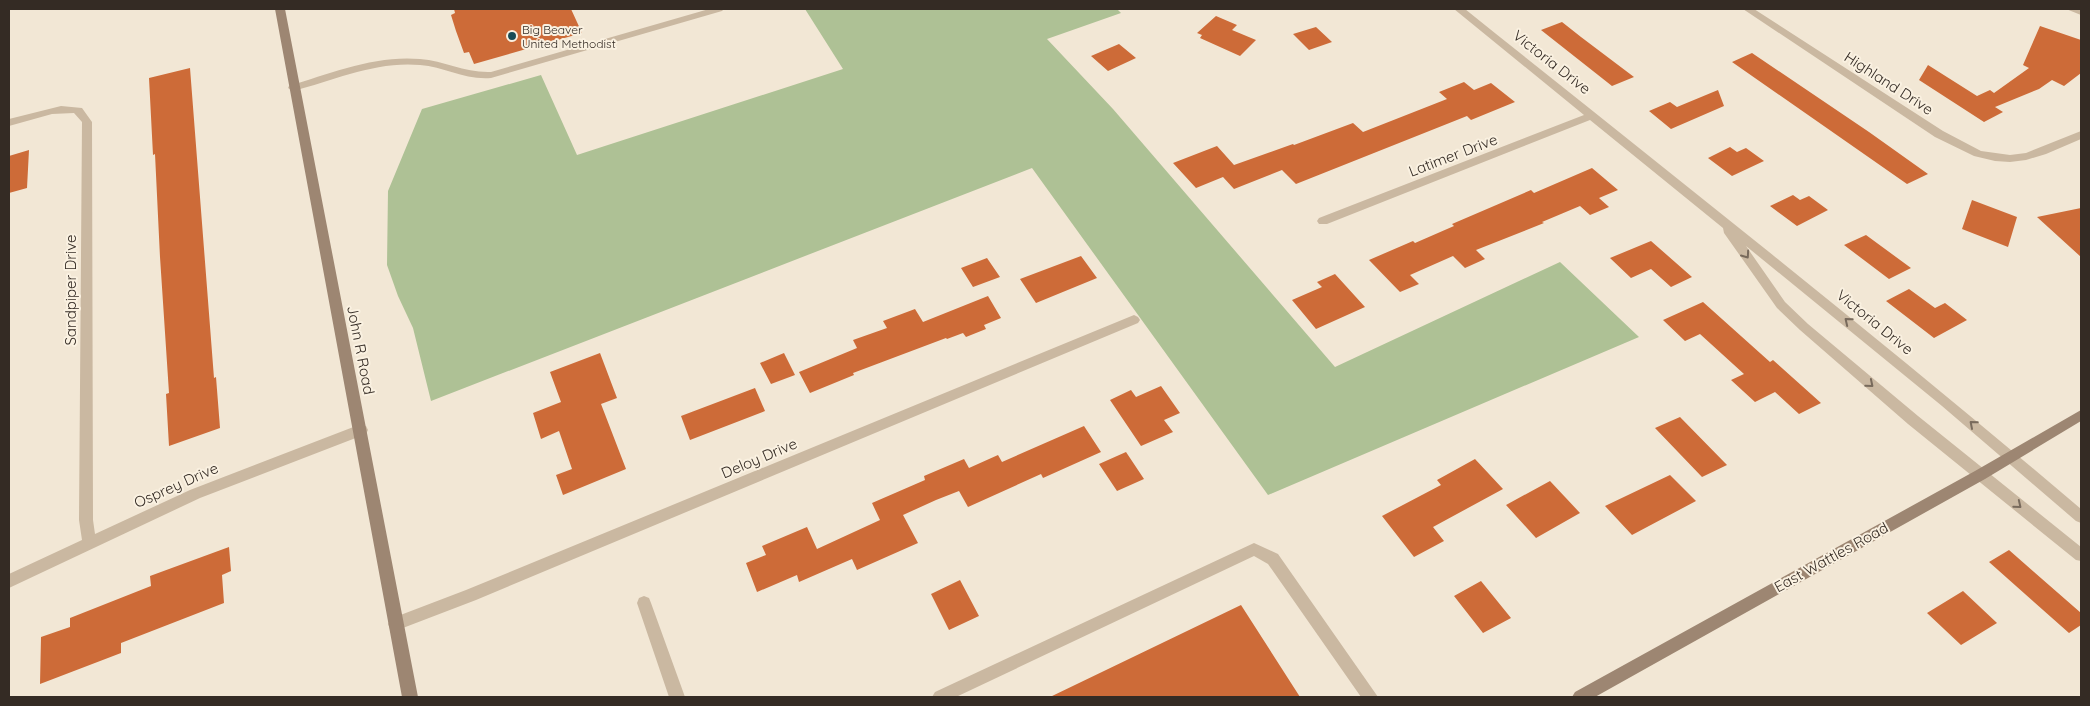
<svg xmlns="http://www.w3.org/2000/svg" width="2090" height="706" font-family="Quicksand,sans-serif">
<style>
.green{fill:#aec195}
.building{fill:#cd6b38}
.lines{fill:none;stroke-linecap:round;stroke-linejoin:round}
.service{fill:#cab8a1;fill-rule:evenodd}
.minor{fill:#cab8a1;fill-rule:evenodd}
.secondary{fill:#9d8672;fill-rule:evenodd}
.oneway{stroke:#786a5c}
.poi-dot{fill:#184c57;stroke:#faf1e1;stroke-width:2}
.labels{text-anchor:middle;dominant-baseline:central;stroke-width:4;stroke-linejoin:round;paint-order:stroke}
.far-poi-label{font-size:12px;fill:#342b24;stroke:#faf1e1;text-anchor:start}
.street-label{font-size:15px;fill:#342b24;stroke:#faf1e1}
</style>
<rect width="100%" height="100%" fill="#f2e7d5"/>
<path class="green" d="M 805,9 L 1117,9 L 1121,13 L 1047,39 L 1113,109 L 1335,367 L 1560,262 L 1639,337 L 1268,495 L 1032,168 L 431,401 L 413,328 L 398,296 L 387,265 L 388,191 L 422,109 L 541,75 L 577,155 L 843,69 Z"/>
<path class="building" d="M 454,9 L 571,9 L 582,33 L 474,64 L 469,52 L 464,53 L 456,31 L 451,15 L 455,13 Z
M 1216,16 L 1237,25 L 1232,30 L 1256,40 L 1240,56 L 1200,38 L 1202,35 L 1197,33 Z
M 1562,22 L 1581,37 L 1634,77 L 1612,86 L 1541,30 Z
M 2040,26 L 2081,40 L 2081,73 L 2064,86 L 2052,80 L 2039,89 L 1995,107 L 2003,112 L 1984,122 L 1919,80 L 1928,65 L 1977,96 L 1990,90 L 1994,93 L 2029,68 L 2023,65 Z
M 1316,27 L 1332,42 L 1309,50 L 1293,34 Z
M 1119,44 L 1136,58 L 1108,71 L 1091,56 Z
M 1752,53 L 1869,132 L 1928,174 L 1907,184 L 1732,62 Z
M 190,68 L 214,378 L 216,377 L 220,428 L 169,446 L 166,394 L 169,393 L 160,257 L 155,154 L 153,155 L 149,78 Z
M 1464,82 L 1474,90 L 1491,83 L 1515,102 L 1471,120 L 1467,116 L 1296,184 L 1282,170 L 1234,189 L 1223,177 L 1196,188 L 1173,163 L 1217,146 L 1234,165 L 1293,144 L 1294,145 L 1353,123 L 1363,132 L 1447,99 L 1439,92 Z
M 1718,90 L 1724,106 L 1671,129 L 1649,111 L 1670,102 L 1677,107 Z
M 1730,147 L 1737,152 L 1746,148 L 1764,161 L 1732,176 L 1708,158 Z
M 29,150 L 27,188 L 9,193 L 9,156 Z
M 1592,168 L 1618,190 L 1599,198 L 1609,207 L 1590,215 L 1580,206 L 1542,222 L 1544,223 L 1476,250 L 1485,259 L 1465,268 L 1453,256 L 1410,275 L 1419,284 L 1400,292 L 1369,260 L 1413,241 L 1415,243 L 1454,226 L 1452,224 L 1531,190 L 1534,193 Z
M 1793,195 L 1800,200 L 1809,196 L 1828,210 L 1797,226 L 1770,206 Z
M 1972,200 L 2017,217 L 2008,247 L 1962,229 Z
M 2081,208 L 2081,257 L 2037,217 Z
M 1866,235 L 1911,268 L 1889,279 L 1844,245 Z
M 1651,241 L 1692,277 L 1671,287 L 1651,269 L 1631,278 L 1610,258 Z
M 1081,256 L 1097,278 L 1036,303 L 1020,279 Z
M 987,258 L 1000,277 L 973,287 L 961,268 Z
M 1335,274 L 1365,307 L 1316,329 L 1292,300 L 1322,287 L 1317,282 Z
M 1909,289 L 1935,308 L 1945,303 L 1967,320 L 1934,338 L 1886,301 Z
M 988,296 L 1001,318 L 984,325 L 986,329 L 966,337 L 963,333 L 947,339 L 946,338 L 853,373 L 854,375 L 810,393 L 799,372 L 857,348 L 853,340 L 887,328 L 883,321 L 915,309 L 923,322 Z
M 1703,302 L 1770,362 L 1773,360 L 1821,403 L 1799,414 L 1775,392 L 1755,402 L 1731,380 L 1744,374 L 1700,334 L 1685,341 L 1663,320 Z
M 600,353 L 617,398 L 601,404 L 626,469 L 563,495 L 556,475 L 572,469 L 559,431 L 541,439 L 533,413 L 561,402 L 550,372 Z
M 784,353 L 795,375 L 771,384 L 760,363 Z
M 1161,386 L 1180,413 L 1164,420 L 1173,432 L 1141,446 L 1110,400 L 1131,390 L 1136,397 Z
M 755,388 L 765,411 L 690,440 L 681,416 Z
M 1680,417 L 1727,465 L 1702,477 L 1655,428 Z
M 1084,426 L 1101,452 L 1043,478 L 1041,474 L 968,507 L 959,491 L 936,500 L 903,515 L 918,543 L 857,570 L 852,559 L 799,582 L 797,575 L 757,592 L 746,563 L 766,555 L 762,546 L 807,527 L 817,549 L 880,520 L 872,503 L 925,480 L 924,476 L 964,459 L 969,468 L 998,455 L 1002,462 Z
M 1126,452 L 1144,479 L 1117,491 L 1099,464 Z
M 1475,459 L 1503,489 L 1433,527 L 1444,541 L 1414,557 L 1382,516 L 1441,485 L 1437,480 Z
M 1670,475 L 1696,501 L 1632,535 L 1605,506 Z
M 1550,481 L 1580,513 L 1536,538 L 1506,505 Z
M 229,547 L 231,571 L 222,575 L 224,603 L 121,643 L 121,653 L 40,684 L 41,637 L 70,627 L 70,618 L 151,586 L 150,576 Z
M 2009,550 L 2081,613 L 2081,625 L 2069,633 L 1989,562 Z
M 960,580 L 979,616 L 949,630 L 931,594 Z
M 1481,581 L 1511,618 L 1483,633 L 1454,596 Z
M 1963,591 L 1997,623 L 1961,645 L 1927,613 Z
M 1241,605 L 1300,697 L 1050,697 Z"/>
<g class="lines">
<path class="service" d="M 709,9 L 724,9 L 722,11 L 491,78 C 464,80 445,67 420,65 C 376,61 335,80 293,91 L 288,88 L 289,86 C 331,73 375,55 420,59 C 445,61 465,73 491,72 Z
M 1254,543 L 1278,554 L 1378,697 L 1361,697 L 1268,564 L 1254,556 L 956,697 L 932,697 L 935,692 Z
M 644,596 L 649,598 L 651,603 L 685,697 L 669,697 L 637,603 L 639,598 Z"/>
<path class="minor" d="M 1454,9 L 1465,9 C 1671,174 1879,337 2081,509 L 2081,523 L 2076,521 L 1942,406 L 1746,246 L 1785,302 L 1808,324 L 1918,416 L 2081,547 L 2081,561 L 2076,560 L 1908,424 L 1800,330 L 1777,308 L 1724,233 L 1723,228 L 1590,120 L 1327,224 L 1319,224 L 1317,221 L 1319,218 L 1584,115 Z
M 1743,9 L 1754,9 L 1943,131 L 1981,151 L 2010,155 L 2026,153 L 2081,131 L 2081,139 L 2046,154 L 2026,160 L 2010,162 L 1995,161 L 1974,156 L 1935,137 Z
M 2066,9 L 2081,9 L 2081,15 Z
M 61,106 L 82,108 L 92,122 L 93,520 L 95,534 L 190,490 L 356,426 L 361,425 L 366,426 L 368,430 L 366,434 L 200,498 L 9,588 L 9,574 L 82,540 L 79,520 L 82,122 L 74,113 L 52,114 L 9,126 L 9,119 Z
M 1134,315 L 1138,317 L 1140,320 L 1138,323 L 476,600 L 395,631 L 390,629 L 388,624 L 390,619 L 466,590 Z"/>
<path class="secondary" d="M 275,9 L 285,9 L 418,697 L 402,697 Z
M 2081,410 L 2081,421 L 1985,479 L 1595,697 L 1572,697 L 1575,692 L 1975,471 Z"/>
</g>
<defs><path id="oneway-chevron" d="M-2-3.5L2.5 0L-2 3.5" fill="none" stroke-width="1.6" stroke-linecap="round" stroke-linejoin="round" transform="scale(1.25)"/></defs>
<g class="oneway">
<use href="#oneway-chevron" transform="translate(1746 255) rotate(55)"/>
<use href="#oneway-chevron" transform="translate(1848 321) rotate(-141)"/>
<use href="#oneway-chevron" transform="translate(1870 384) rotate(40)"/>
<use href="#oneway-chevron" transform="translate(1973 424) rotate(-139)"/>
<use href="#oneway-chevron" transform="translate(2018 505) rotate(39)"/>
</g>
<circle class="poi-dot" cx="512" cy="36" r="5"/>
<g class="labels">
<g class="far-poi-label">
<text x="522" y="29">Big Beaver<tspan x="522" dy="14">United Methodist</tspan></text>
</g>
<g class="street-label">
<text transform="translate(1552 62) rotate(38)">Victoria Drive</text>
<text transform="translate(1889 83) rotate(33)">Highland Drive</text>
<text transform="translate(1453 155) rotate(-21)">Latimer Drive</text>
<text transform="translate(70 290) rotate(-90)">Sandpiper Drive</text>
<text transform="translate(1875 322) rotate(39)">Victoria Drive</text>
<text transform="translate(361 350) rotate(79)">John R Road</text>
<text transform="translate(759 458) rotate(-23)">Deloy Drive</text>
<text transform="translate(176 485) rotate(-24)">Osprey Drive</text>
<text transform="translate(1831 557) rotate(-29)">East Wattles Road</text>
</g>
</g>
<rect width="2090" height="706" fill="none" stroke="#342b24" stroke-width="20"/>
</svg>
